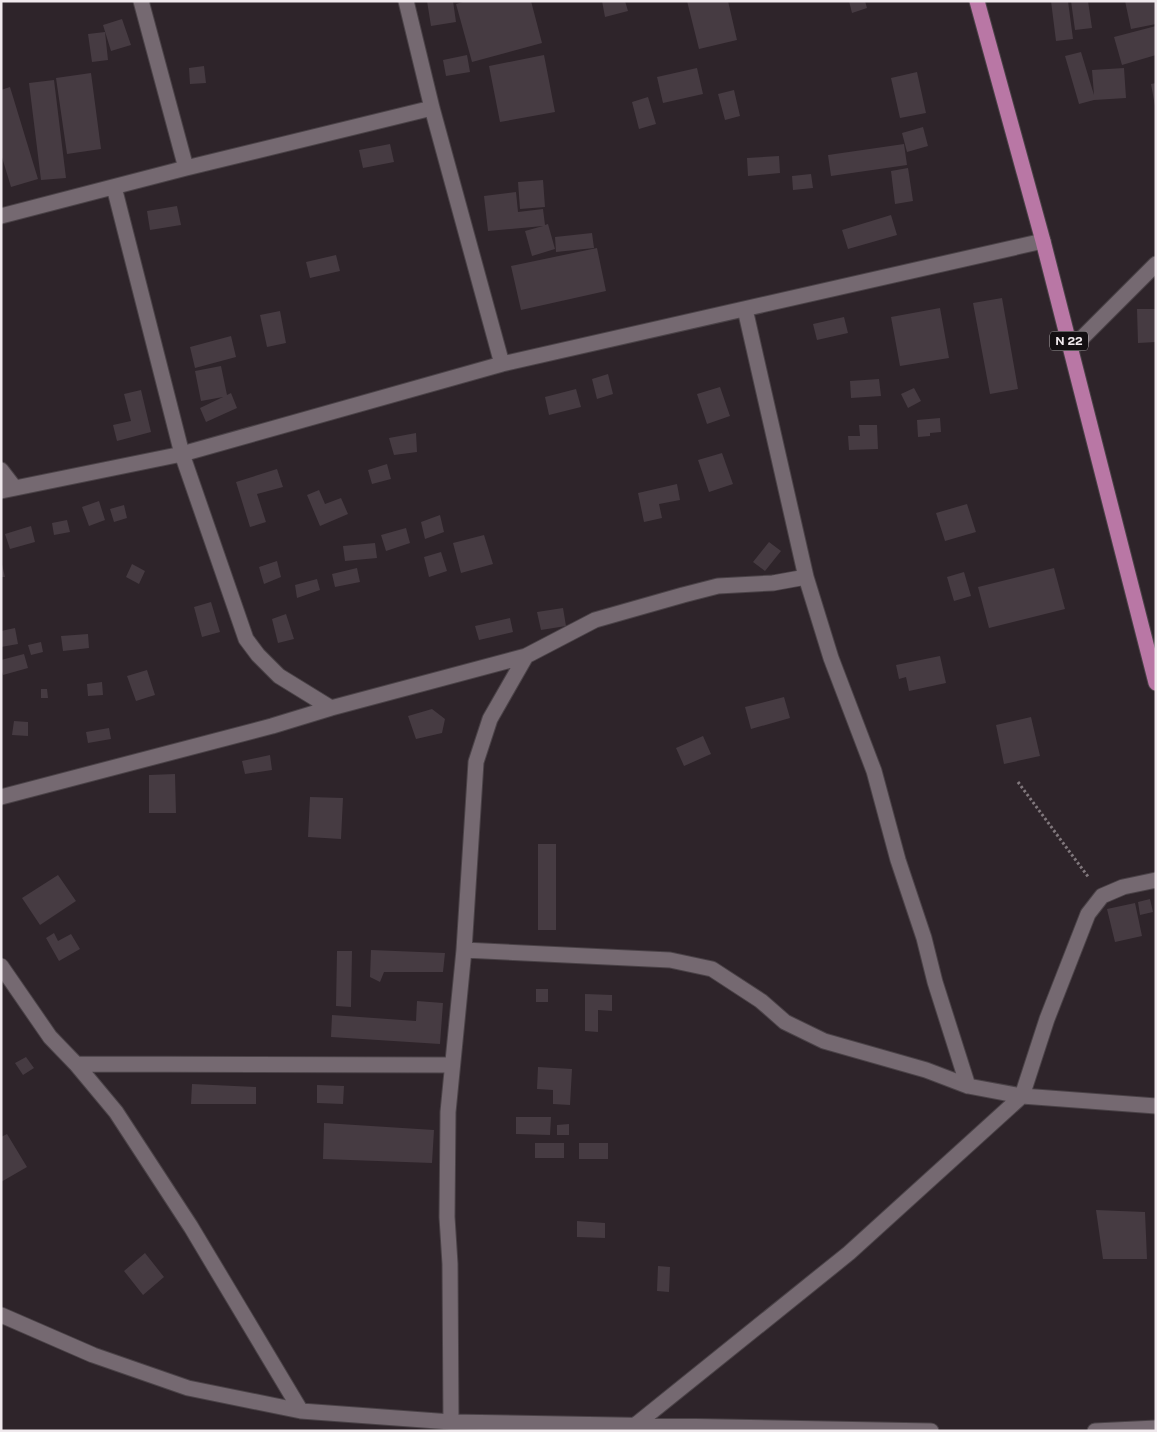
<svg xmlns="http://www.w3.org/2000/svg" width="1157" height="1432" font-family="'Public Sans',sans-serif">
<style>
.building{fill:#463b42}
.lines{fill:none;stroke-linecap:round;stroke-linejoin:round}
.street-casing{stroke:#4a4247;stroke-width:17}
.primary-casing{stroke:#4a4247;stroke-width:17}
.path{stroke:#81787d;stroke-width:3;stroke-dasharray:2.5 2.5;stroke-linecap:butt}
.street{stroke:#756971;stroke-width:15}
.primary{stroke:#b977a5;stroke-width:15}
.labels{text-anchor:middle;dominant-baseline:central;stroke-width:4.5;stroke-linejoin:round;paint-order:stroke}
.shield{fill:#130f12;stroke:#aea8ab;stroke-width:1}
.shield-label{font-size:12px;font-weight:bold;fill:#f0e9ed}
</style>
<rect width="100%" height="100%" fill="#2e242a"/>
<path class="building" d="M 427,1 L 453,1 L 456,22 L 431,26 Z
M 466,1 L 531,1 L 542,43 L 472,62 L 456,4 Z
M 602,1 L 625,1 L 628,11 L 605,17 Z
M 687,1 L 728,1 L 737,40 L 699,49 Z
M 849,1 L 865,1 L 867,8 L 852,13 Z
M 1051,1 L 1068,1 L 1073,39 L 1056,41 Z
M 1071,1 L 1088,1 L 1092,28 L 1075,30 Z
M 1125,1 L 1156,1 L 1156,24 L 1131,29 Z
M 122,19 L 131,45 L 111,51 L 103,25 Z
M 1156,26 L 1156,55 L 1122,65 L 1114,37 Z
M 105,32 L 108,60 L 92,62 L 88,34 Z
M 1081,52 L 1094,95 L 1092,70 L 1124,68 L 1126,98 L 1094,100 L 1079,104 L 1065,56 Z
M 467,55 L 470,72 L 446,76 L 443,60 Z
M 544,55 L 555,112 L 500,122 L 489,66 Z
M 204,66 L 206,83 L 190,84 L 189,68 Z
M 697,68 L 703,94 L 663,103 L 657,77 Z
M 917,72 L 926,113 L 900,118 L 891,78 Z
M 91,73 L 101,149 L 67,154 L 56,78 Z
M 54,80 L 66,178 L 41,180 L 29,83 Z
M 1156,83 L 1156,106 L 1155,106 L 1151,84 Z
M 10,87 L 38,179 L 11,187 L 1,154 L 1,90 Z
M 734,90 L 740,116 L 725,120 L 718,94 Z
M 648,97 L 656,124 L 639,129 L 632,102 Z
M 923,127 L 928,146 L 907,152 L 902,133 Z
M 390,144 L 394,162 L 363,168 L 359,150 Z
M 904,144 L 907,165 L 831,176 L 828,155 Z
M 779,156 L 780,173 L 748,176 L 747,158 Z
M 908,168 L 913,201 L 895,204 L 891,171 Z
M 811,174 L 813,188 L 793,190 L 792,176 Z
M 543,180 L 545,207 L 520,209 L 518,182 Z
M 516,192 L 518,212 L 543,209 L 545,225 L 548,224 L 555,249 L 532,256 L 525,231 L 543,226 L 488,231 L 484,196 Z
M 177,206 L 181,225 L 150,230 L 147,211 Z
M 891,215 L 897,235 L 848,249 L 842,230 Z
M 592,233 L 594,248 L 556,252 L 555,237 Z
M 597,248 L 606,291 L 521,310 L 511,266 Z
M 336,255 L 340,271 L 310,278 L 306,262 Z
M 1002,298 L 1018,389 L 990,394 L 973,303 Z
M 940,308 L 949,358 L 900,366 L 891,317 Z
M 1137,309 L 1156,309 L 1156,342 L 1138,343 Z
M 280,311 L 286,343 L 267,347 L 260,315 Z
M 844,317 L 848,333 L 817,340 L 813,324 Z
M 231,336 L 236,357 L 195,368 L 190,347 Z
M 221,366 L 227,395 L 231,393 L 237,408 L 206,422 L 200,408 L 223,397 L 201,401 L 195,371 Z
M 608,374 L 613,394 L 597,399 L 592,379 Z
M 879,379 L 881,396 L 851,398 L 850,381 Z
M 720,387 L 730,416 L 707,424 L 697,394 Z
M 914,388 L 921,401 L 908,408 L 901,394 Z
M 576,389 L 581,407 L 549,415 L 545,397 Z
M 141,390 L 151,432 L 117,441 L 113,425 L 131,421 L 124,394 Z
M 940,418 L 941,432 L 930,433 L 930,436 L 918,437 L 917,420 Z
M 859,425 L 877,425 L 878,449 L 849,450 L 848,436 L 860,436 Z
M 416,433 L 417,452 L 394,455 L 389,438 Z
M 722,453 L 733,484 L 709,492 L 698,460 Z
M 387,464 L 391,479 L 372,484 L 368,470 Z
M 277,469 L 283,487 L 257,494 L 266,522 L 250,527 L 236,482 Z
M 677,484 L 680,500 L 659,504 L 662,518 L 644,522 L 638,493 Z
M 319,490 L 325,504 L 341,498 L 348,514 L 320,526 L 307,495 Z
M 99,501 L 105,520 L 89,526 L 82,507 Z
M 967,504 L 976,532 L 945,541 L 936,513 Z
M 124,505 L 127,518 L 114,522 L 110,509 Z
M 440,515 L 444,532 L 425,539 L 421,522 Z
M 67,520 L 70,532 L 54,535 L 52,523 Z
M 31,526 L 35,542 L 10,549 L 5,534 Z
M 406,528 L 410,543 L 386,551 L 381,535 Z
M 484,535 L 493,564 L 461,573 L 453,543 Z
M 769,542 L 781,551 L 765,571 L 753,562 Z
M 375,543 L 377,558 L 345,561 L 343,546 Z
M 441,552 L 447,571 L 429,577 L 424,557 Z
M 1,560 L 5,577 L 1,577 Z
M 277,561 L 281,577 L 264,584 L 259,567 Z
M 132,564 L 145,571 L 139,584 L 126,577 Z
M 357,568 L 360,582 L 335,587 L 332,574 Z
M 1054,568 L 1065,609 L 989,628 L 978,587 Z
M 964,572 L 971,596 L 954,601 L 947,577 Z
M 317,579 L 320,590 L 297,598 L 295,585 Z
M 211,602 L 220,632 L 202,637 L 194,607 Z
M 563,608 L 566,626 L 541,630 L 537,612 Z
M 286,614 L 294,639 L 278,643 L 272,619 Z
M 510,618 L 513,632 L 479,640 L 475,626 Z
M 15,628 L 18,644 L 1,647 L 1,631 Z
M 88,634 L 89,648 L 63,651 L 61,636 Z
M 41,642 L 43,652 L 31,655 L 28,645 Z
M 24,654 L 28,668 L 3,675 L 1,669 L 1,660 Z
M 940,656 L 946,683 L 909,691 L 906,677 L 899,679 L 896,665 Z
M 147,670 L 155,695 L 136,701 L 127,676 Z
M 102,682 L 103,695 L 88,696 L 87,684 Z
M 41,689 L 47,689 L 48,698 L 41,698 Z
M 784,697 L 790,718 L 751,729 L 745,707 Z
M 432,709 L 445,719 L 442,733 L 416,739 L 408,716 Z
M 1031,717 L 1040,756 L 1004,764 L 996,725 Z
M 14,721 L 28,722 L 28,736 L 12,735 Z
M 109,728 L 111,739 L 88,743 L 86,732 Z
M 703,736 L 711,754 L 684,766 L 676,748 Z
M 270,755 L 272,770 L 245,774 L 242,761 Z
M 175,774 L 176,813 L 149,813 L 149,775 Z
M 310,797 L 343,798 L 341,839 L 308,837 Z
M 538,844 L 556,844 L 556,930 L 538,930 Z
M 58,875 L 76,901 L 40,925 L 22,898 Z
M 1150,899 L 1153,912 L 1140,915 L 1138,902 Z
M 1135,903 L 1142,936 L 1115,942 L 1107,909 Z
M 54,933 L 58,941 L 71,934 L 80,949 L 59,961 L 46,938 Z
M 371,950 L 445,953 L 443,972 L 384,972 L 380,982 L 370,977 Z
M 337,951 L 352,951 L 351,1007 L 336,1006 Z
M 536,989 L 548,989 L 548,1002 L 536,1002 Z
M 585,994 L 612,995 L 612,1011 L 598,1010 L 598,1032 L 585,1031 Z
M 417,1001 L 443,1003 L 440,1044 L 331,1037 L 332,1015 L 416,1021 Z
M 26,1057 L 34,1068 L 23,1075 L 15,1063 Z
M 538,1067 L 572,1069 L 570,1105 L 553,1104 L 553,1090 L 537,1089 Z
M 192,1084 L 256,1087 L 256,1104 L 191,1104 Z
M 317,1085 L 344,1086 L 343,1104 L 317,1103 Z
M 516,1117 L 551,1117 L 550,1135 L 516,1134 Z
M 324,1123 L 434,1130 L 432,1163 L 323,1159 Z
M 569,1124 L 569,1135 L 557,1135 L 557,1125 Z
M 7,1134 L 27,1167 L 1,1182 L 1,1137 Z
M 535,1143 L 564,1143 L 564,1158 L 535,1158 Z
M 579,1143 L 608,1143 L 608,1159 L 579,1159 Z
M 1096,1210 L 1145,1212 L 1147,1259 L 1103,1259 Z
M 577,1221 L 605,1223 L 605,1238 L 577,1237 Z
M 145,1253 L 164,1277 L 143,1295 L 124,1271 Z
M 658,1266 L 670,1267 L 669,1292 L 657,1291 Z"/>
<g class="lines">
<g class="street-casing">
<path id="street" d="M 141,1 L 186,168
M 406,1 L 432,108 L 502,364 L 1043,241
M 114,187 L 182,454 L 246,639 L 258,655 L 279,676 L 331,708
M 1,216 L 186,168 L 432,108
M 745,309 L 806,577
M 1071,349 L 1156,264
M 1,470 L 14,487
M 1,491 L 182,454 L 502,364
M 1,797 L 272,726 L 331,708 L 526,656 L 595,620 L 683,595 L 718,586 L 773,583 L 806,577 L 831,658 L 874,771 L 898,860 L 924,938 L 935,982 L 968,1086
M 464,950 L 670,960 L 712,969 L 761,1001 L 785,1022 L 824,1041 L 926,1070 L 968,1086 L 1022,1096 L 1047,1019 L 1088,914 L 1102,896 L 1123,887 L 1156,880
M 1,966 L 50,1037 L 76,1064 L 116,1112 L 191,1227 L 301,1411
M 76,1064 L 452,1065
M 1,1315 L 93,1355 L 188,1388 L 301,1411 L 451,1422 L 931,1431
M 451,1422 L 450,1264 L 447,1217 L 448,1112 L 464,950 L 476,762 L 490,719 L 526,656
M 634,1426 L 849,1253 L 1022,1096 L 1156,1106
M 1095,1431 L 1156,1428"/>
</g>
<g class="primary-casing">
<path id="primary" d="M 977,1 L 1043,241 L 1156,683"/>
</g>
<path class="path" d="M 1018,782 L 1089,878"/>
<use href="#street" class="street"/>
<use href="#primary" class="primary"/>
</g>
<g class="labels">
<rect class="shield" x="1050" y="331.5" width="38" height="19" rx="4"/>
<g class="shield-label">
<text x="1069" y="341">N 22</text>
</g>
</g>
<rect width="1157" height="1432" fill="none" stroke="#f0e9ed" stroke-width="5"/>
</svg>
